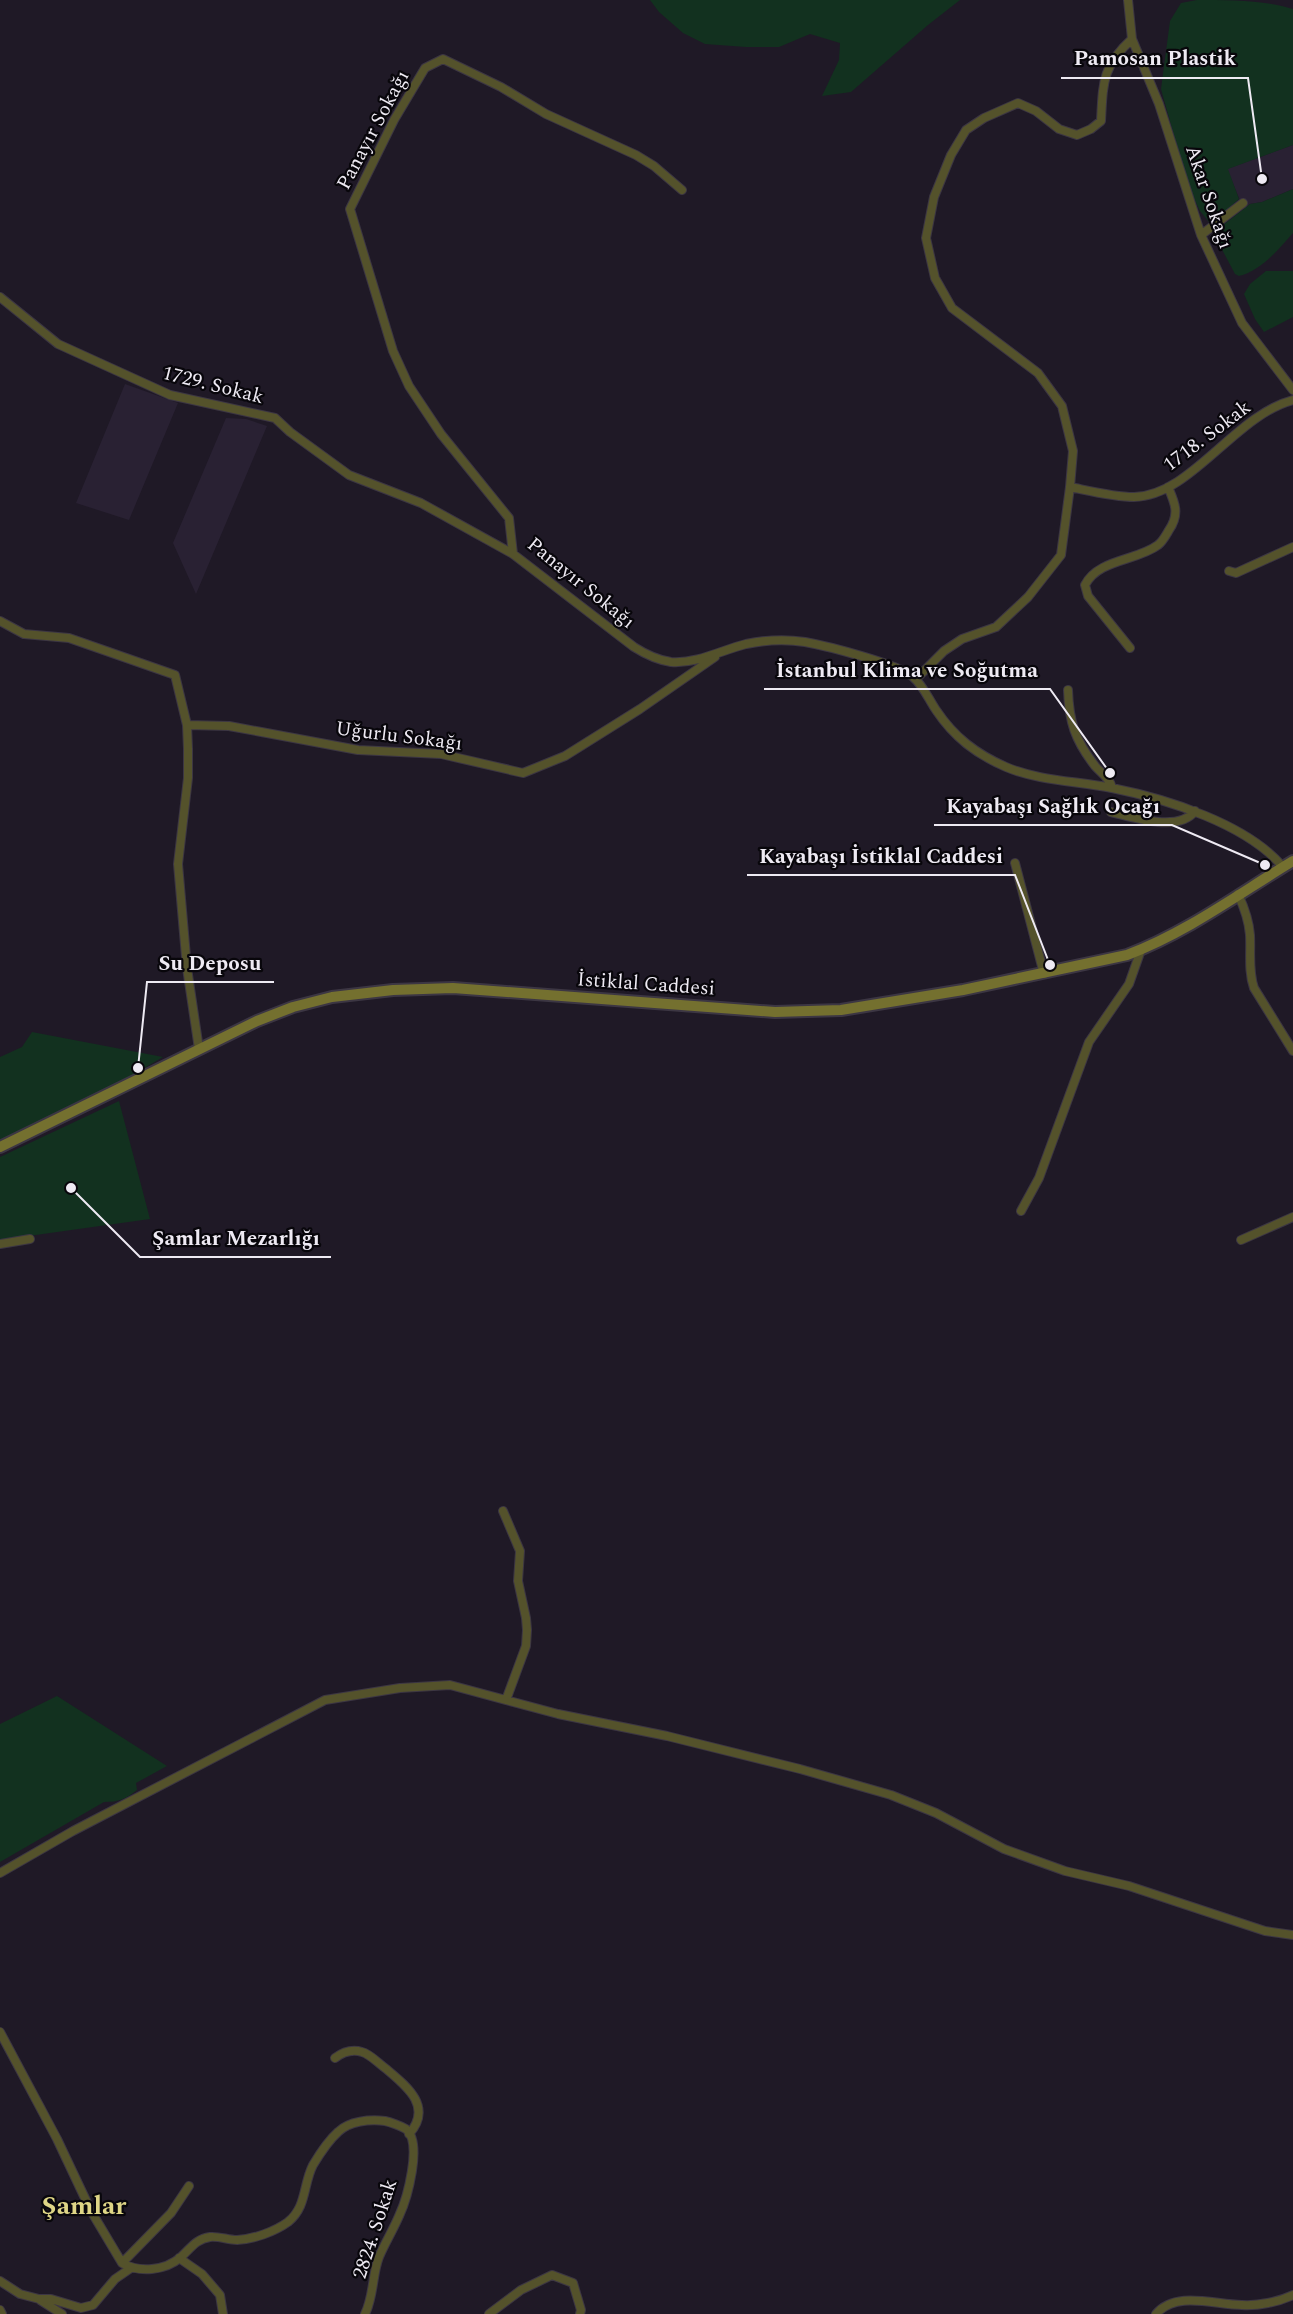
<svg xmlns="http://www.w3.org/2000/svg" width="1293" height="2314" font-family="Spectral,serif">
<style>
.built{fill:#292133}
.green{fill:#12311f}
.lines{fill:none;stroke-linecap:round;stroke-linejoin:round}
.street-casing{stroke:#3c3643;stroke-width:10}
.secondary-casing{stroke:#3c3643;stroke-width:14}
.street{stroke:#54522b;stroke-width:8}
.secondary{stroke:#74702f;stroke-width:10}
.labels{text-anchor:middle;dominant-baseline:central;stroke-width:4.5;stroke-linejoin:round;paint-order:stroke}
.street-label{font-size:20px;fill:#eeeaf3;stroke:#08060b}
.district-label{font-size:26px;font-weight:bold;fill:#ded586;stroke:#08060b}
.leader{fill:none;stroke:#eeeaf3;stroke-width:2}
.callout-dot{fill:#eeeaf3;stroke:#08060b;stroke-width:2}
.callout-label{font-size:21px;text-anchor:middle;font-weight:bold;fill:#eeeaf3;stroke:#08060b;stroke-width:4.5;stroke-linejoin:round;paint-order:stroke}
</style>
<rect width="100%" height="100%" fill="#1f1926"/>
<path class="built" d="M 1293,145 L 1293,189 L 1262,202 L 1250,204 L 1244,210 L 1227,169 Z
M 125,384 L 178,403 L 129,520 L 76,503 Z
M 226,418 L 246,419 L 267,426 L 196,594 L 173,543 Z"/>
<path class="green" d="M 650,0 L 960,0 L 928,25 L 851,92 L 822,96 L 839,60 L 840,43 L 810,34 L 779,47 L 746,47 L 705,44 L 683,33 L 659,12 Z
M 1197,0 C 1229,0 1264,0 1293,9 L 1293,145 L 1228,169 L 1239,199 L 1216,220 L 1209,222 L 1200,211 L 1188,186 L 1161,89 L 1170,21 L 1181,3 Z
M 1293,189 L 1293,233 C 1279,249 1261,271 1239,276 L 1235,274 L 1218,242 L 1218,229 L 1250,204 L 1262,202 Z
M 1266,271 L 1293,271 L 1293,317 L 1264,332 L 1255,319 L 1244,294 L 1250,284 Z
M 32,1032 L 163,1057 L 99,1095 L 0,1143 L 0,1057 L 22,1047 Z
M 119,1101 L 150,1219 L 0,1240 L 0,1157 Z
M 57,1696 L 167,1766 L 136,1783 L 137,1790 C 126,1799 119,1802 104,1802 L 0,1862 L 0,1724 Z"/>
<g class="lines">
<g class="street-casing">
<path id="street" d="M 1128,0 L 1132,39 L 1159,104 L 1201,235 L 1242,323 L 1293,390
M 1201,235 L 1243,203
M 0,297 L 58,344 L 170,395 L 275,418 L 290,432 L 349,475 L 421,503 L 513,554 L 634,647 C 645,654 657,660 671,662 C 697,664 722,650 746,644 C 765,640 786,639 805,642 C 827,646 898,664 913,677 C 923,685 929,700 936,710 C 954,737 976,754 1006,767 C 1039,781 1077,781 1112,788 C 1167,799 1247,824 1283,867
M 1070,487 C 1090,491 1114,497 1134,497 C 1191,496 1235,415 1293,400
M 513,554 L 509,518 L 441,434 L 409,386 L 393,351 L 350,209 L 394,120 L 425,68 L 443,59 L 501,87 L 546,114 L 636,155 L 654,166 L 682,190
M 1229,571 L 1236,573 L 1293,547
M 0,621 L 24,634 L 69,638 L 175,675 L 187,725 L 188,749 L 188,778 L 178,864 L 187,968 L 199,1049
M 1130,648 L 1088,596 L 1085,585 C 1098,559 1137,561 1158,545 C 1163,541 1166,535 1169,530 C 1180,514 1175,503 1168,487
M 916,679 L 944,651 L 962,639 L 996,627 L 1028,597 L 1061,555 L 1070,487 L 1073,451 L 1062,406 L 1038,373 L 952,308 L 935,278 L 926,238 L 934,197 L 951,155 L 966,130 L 984,118 L 1018,103 L 1036,111 L 1059,129 L 1077,135 L 1091,129 L 1101,121 C 1103,83 1102,66 1132,39
M 1068,690 C 1069,722 1075,740 1095,766 C 1101,773 1110,778 1112,788
M 187,725 L 229,726 L 358,750 L 441,754 L 523,773 L 565,756 L 640,709 L 715,657
M 1111,812 C 1133,817 1178,833 1195,811
M 1015,863 L 1044,974
M 1238,894 C 1244,907 1249,921 1250,935 C 1251,952 1248,971 1254,988 L 1293,1051
M 1021,1211 L 1039,1178 L 1089,1042 L 1129,984 L 1141,950
M 1241,1240 L 1293,1217
M 0,1244 L 30,1239
M 503,1511 L 520,1551 L 518,1581 L 526,1618 L 527,1630 L 526,1646 L 506,1700
M 0,1873 L 73,1831 L 325,1700 L 400,1688 L 450,1685 L 558,1714 L 667,1736 L 800,1769 L 891,1795 L 936,1813 L 1004,1849 L 1065,1871 L 1129,1886 L 1265,1931 L 1293,1935
M 0,2032 L 57,2139 L 91,2211 L 122,2263 C 139,2273 165,2271 181,2257 C 191,2248 196,2239 210,2237 C 219,2236 228,2240 237,2240 C 254,2239 274,2232 288,2222 C 307,2207 303,2184 313,2165 C 319,2155 329,2140 338,2132 C 349,2121 370,2119 385,2121 C 390,2122 401,2126 406,2129 C 423,2143 407,2199 399,2216 C 393,2230 385,2243 379,2257 C 372,2275 374,2296 365,2314
M 335,2058 C 343,2052 352,2049 362,2052 C 370,2054 378,2063 385,2068 C 405,2085 434,2106 409,2134
M 179,2258 L 202,2274 L 220,2295 L 223,2314
M 122,2263 L 171,2213 L 189,2186
M 0,2281 L 20,2294 L 39,2299 L 51,2299 L 81,2308 L 93,2305 L 115,2279 L 131,2268
M 40,2300 L 62,2314
M 0,2310 L 2,2314
M 489,2314 L 521,2290 L 552,2275 L 573,2283 L 581,2310 L 580,2314
M 1156,2314 C 1176,2290 1215,2305 1242,2305 C 1258,2306 1278,2302 1293,2295"/>
</g>
<g class="secondary-casing">
<path id="secondary" d="M 0,1147 L 257,1021 L 293,1007 L 332,997 L 393,990 L 453,988 L 775,1012 L 841,1010 L 963,990 L 1127,955 C 1186,933 1240,893 1293,861"/>
</g>
<use href="#street" class="street"/>
<use href="#secondary" class="secondary"/>
</g>
<g class="labels">
<g class="street-label">
<text transform="translate(373 130) rotate(-62)">Panayır Sokağı</text>
<text transform="translate(1209 197) rotate(71)">Akar Sokağı</text>
<text transform="translate(213 385) rotate(14)">1729. Sokak</text>
<text transform="translate(1207 436) rotate(-37)">1718. Sokak</text>
<text transform="translate(581 583) rotate(39)">Panayır Sokağı</text>
<text transform="translate(399 736) rotate(7)">Uğurlu Sokağı</text>
<text transform="translate(646 984) rotate(4)">İstiklal Caddesi</text>
<text transform="translate(375 2229) rotate(-72)">2824. Sokak</text>
</g>
<g class="district-label">
<text x="84" y="2206">Şamlar</text>
</g>
</g>
<path class="leader" d="M1262 179L1248 78H1061M1110 773L1050 689H764M1265 865L1172 825H934M1050 965L1015 875H747M138 1068L147 982H274M71 1188L140 1257H331"/>
<g class="callout-dot">
<circle cx="1262" cy="179" r="6"/>
<circle cx="1110" cy="773" r="6"/>
<circle cx="1265" cy="865" r="6"/>
<circle cx="1050" cy="965" r="6"/>
<circle cx="138" cy="1068" r="6"/>
<circle cx="71" cy="1188" r="6"/>
</g>
<g class="callout-label">
<text x="1155" y="65">Pamosan Plastik</text>
<text x="907" y="677">İstanbul Klima ve Soğutma</text>
<text x="1053" y="813">Kayabaşı Sağlık Ocağı</text>
<text x="881" y="863">Kayabaşı İstiklal Caddesi</text>
<text x="210" y="970">Su Deposu</text>
<text x="236" y="1245">Şamlar Mezarlığı</text>
</g>
</svg>
